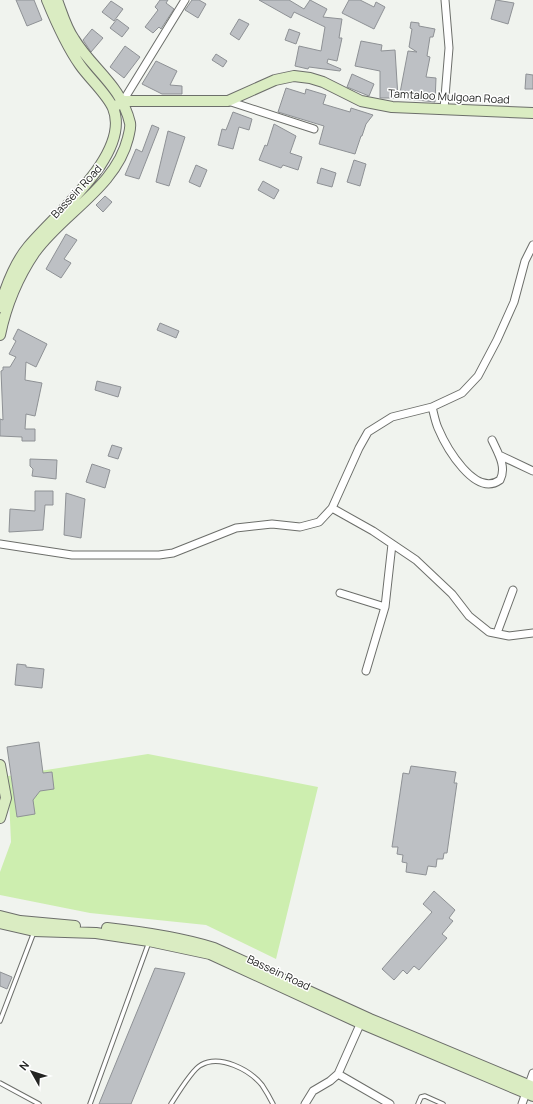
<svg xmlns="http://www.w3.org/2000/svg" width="533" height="1104" font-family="Manrope,sans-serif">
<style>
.green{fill:#cdeeaf}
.building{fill:#bdc0c4;stroke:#8e9195}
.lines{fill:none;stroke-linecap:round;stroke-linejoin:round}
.lane-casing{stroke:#6c6e6a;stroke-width:5.5}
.street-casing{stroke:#6c6e6a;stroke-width:9}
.secondary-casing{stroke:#6c6e6a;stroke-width:12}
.lane{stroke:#fff;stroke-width:3.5}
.street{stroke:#fff;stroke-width:7}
.secondary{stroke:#daecc2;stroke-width:10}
.labels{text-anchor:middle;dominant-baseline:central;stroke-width:3;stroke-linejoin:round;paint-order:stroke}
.street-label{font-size:11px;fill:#232422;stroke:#fff}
</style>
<rect width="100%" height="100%" fill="#f0f3ee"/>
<path class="green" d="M 148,754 L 318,787 L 276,959 L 206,925 L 90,913 L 0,895 L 0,872 L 11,842 L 8,776 Z"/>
<path class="building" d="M 16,0 L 34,0 L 42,20 L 27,26 Z
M 160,0 L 168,0 L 166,3 L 174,9 L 161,29 L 159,27 L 153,33 L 145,27 L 158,10 L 155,7 Z
M 192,0 L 199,0 L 206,4 L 198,18 L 185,10 Z
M 259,0 L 289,0 L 304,9 L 310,0 L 327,9 L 323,17 L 342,19 L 339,38 L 342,38 L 337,61 L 328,59 L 327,63 L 341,69 L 340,71 L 309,67 L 308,69 L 295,66 L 299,46 L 321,51 L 325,27 L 294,12 L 291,18 Z
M 349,0 L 360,0 L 374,7 L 376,2 L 385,7 L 374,29 L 342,13 Z
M 496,0 L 514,3 L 508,24 L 491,19 Z
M 111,1 L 123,9 L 114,21 L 102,12 Z
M 117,19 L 129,28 L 122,37 L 110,28 Z
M 239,19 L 249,24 L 239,40 L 230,34 Z
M 411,22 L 419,23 L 419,26 L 435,29 L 433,37 L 430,37 L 427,56 L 430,57 L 426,77 L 436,78 L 435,102 L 399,98 L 408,51 L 417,52 L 409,47 L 412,29 L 410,28 Z
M 92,29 L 103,38 L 91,52 L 83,40 Z
M 289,29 L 300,33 L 296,44 L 285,40 Z
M 361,41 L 382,45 L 381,51 L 395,50 L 398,98 L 380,98 L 380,71 L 355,66 Z
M 125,46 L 140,57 L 124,78 L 110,67 Z
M 216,54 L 227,61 L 223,67 L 212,60 Z
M 156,61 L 177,71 L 170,85 L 182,86 L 182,94 L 162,94 L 142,84 Z
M 352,74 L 374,84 L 369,96 L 347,87 Z
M 526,74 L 533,75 L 533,89 L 525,89 Z
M 286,88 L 305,94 L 306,89 L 326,95 L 323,104 L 350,112 L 351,108 L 373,115 L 366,124 L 362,136 L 361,136 L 355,154 L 319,144 L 324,126 L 278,112 Z
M 233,112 L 252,119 L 249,130 L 239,127 L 233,149 L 218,145 L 222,129 L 226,130 Z
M 274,124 L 296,136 L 290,153 L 302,157 L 298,170 L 283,165 L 281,168 L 259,160 L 265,145 L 267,146 Z
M 152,125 L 159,128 L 139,179 L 125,175 L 136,149 L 142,152 Z
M 168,131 L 185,137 L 169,186 L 156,182 Z
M 354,160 L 366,164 L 360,186 L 347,182 Z
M 196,165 L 207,170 L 200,187 L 189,182 Z
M 321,168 L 336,173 L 332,187 L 317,183 Z
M 263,181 L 279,190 L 274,199 L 258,190 Z
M 105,196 L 112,202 L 103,212 L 96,205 Z
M 66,234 L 77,240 L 64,259 L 71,263 L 61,278 L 46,269 Z
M 160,323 L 179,331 L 176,338 L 157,330 Z
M 18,329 L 47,344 L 36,367 L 26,362 L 25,380 L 42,383 L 35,416 L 26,414 L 25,429 L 35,429 L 35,441 L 22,441 L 22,437 L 0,436 L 0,419 L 3,420 L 1,371 L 3,370 L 3,367 L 10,367 L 16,357 L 9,354 L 16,341 L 13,339 Z
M 97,381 L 121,387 L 118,397 L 95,390 Z
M 112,445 L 122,448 L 118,459 L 108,456 Z
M 30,459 L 57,460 L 56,479 L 32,476 L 33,469 L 30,466 Z
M 92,464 L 110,470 L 105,488 L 86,482 Z
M 35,491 L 53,491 L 53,505 L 45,505 L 43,530 L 9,532 L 10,509 L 35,511 Z
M 66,493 L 85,499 L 81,538 L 64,535 Z
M 17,664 L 26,665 L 26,667 L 44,669 L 42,688 L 15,685 Z
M 39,742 L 43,773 L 52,772 L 54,789 L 40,791 L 33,800 L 35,814 L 17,817 L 7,747 Z
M 411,766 L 456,772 L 454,783 L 457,783 L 447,853 L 444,853 L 443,859 L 437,859 L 436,867 L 428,866 L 426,875 L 406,872 L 407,863 L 402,862 L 403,855 L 397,854 L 398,847 L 392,847 L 403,773 L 409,774 Z
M 434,891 L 455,910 L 449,918 L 453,921 L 442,934 L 447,938 L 419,970 L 414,966 L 407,974 L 403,970 L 394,980 L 382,969 L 432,912 L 423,904 Z
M 155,968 L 185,973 L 131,1104 L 99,1104 Z
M 0,972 L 12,977 L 7,989 L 0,986 Z"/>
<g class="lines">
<g class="lane-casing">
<path id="lane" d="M 0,1021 L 34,932
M 0,1083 L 39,1104
M 90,1104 L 149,942
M 171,1104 C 176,1096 194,1068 201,1065 C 220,1054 250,1070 262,1085 C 266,1091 270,1098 273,1104
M 418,1104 L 421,1097 L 425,1096 L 443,1104"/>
</g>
<g class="street-casing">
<path id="street" d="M 123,101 L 185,0
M 228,101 L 314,129
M 444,109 L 449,48 L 445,0
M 432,407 C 434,414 435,421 438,428 C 446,447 475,498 500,480 C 507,467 498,453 492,440
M 499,455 L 533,471
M 332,508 L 373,531 L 416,560 L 452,594 L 469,616 L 489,632 L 509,636 L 533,633
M 0,544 L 72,555 L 159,555 L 173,553 L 236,528 L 272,524 L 300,527 L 319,522 L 332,508 L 359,448 L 368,432 L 392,417 L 432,407 L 462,393 L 478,376 L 497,340 L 514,302 L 525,261 L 533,245
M 340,593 L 385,607
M 497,633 L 513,590
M 366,671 L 385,607 L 392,544
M 338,1074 L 390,1104
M 305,1104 L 313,1091 L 330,1081 L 338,1074 L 362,1020
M 522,1104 L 533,1073"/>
</g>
<g class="secondary-casing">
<path id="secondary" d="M 113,108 L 123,101 L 228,101 L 275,80 L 294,76 L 310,78 L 323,82 L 361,101 L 392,107 L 533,113
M 0,307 C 6,286 14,264 28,247 C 54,215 132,154 113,108 C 107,94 89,78 80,65 C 66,45 56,22 47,0
M 0,335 C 6,306 18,277 35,252 C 63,213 116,187 128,138 C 129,133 131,128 130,123 C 121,85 93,70 74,39 C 66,28 62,13 57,0
M 0,765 L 6,798 L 0,818
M 0,916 L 20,921 L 75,926
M 0,923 L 34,931 L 96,933 L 149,941 L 210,954 L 360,1023 L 533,1096
M 107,928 C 143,932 179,937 214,948 L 370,1019 L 533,1087"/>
</g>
<use href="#lane" class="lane"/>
<use href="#street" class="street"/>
<use href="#secondary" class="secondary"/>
</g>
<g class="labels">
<g class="street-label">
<text transform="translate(449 96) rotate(3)">Tamtaloo Mulgoan Road</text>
<text transform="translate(76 191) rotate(-47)">Bassein Road</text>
<text transform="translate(279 972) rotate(25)">Bassein Road</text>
</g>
</g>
<g transform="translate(32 1072) rotate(309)" stroke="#ffffff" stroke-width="3" paint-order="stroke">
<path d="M0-3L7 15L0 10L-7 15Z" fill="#232422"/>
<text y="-6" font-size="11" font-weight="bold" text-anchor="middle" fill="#232422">N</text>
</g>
</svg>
